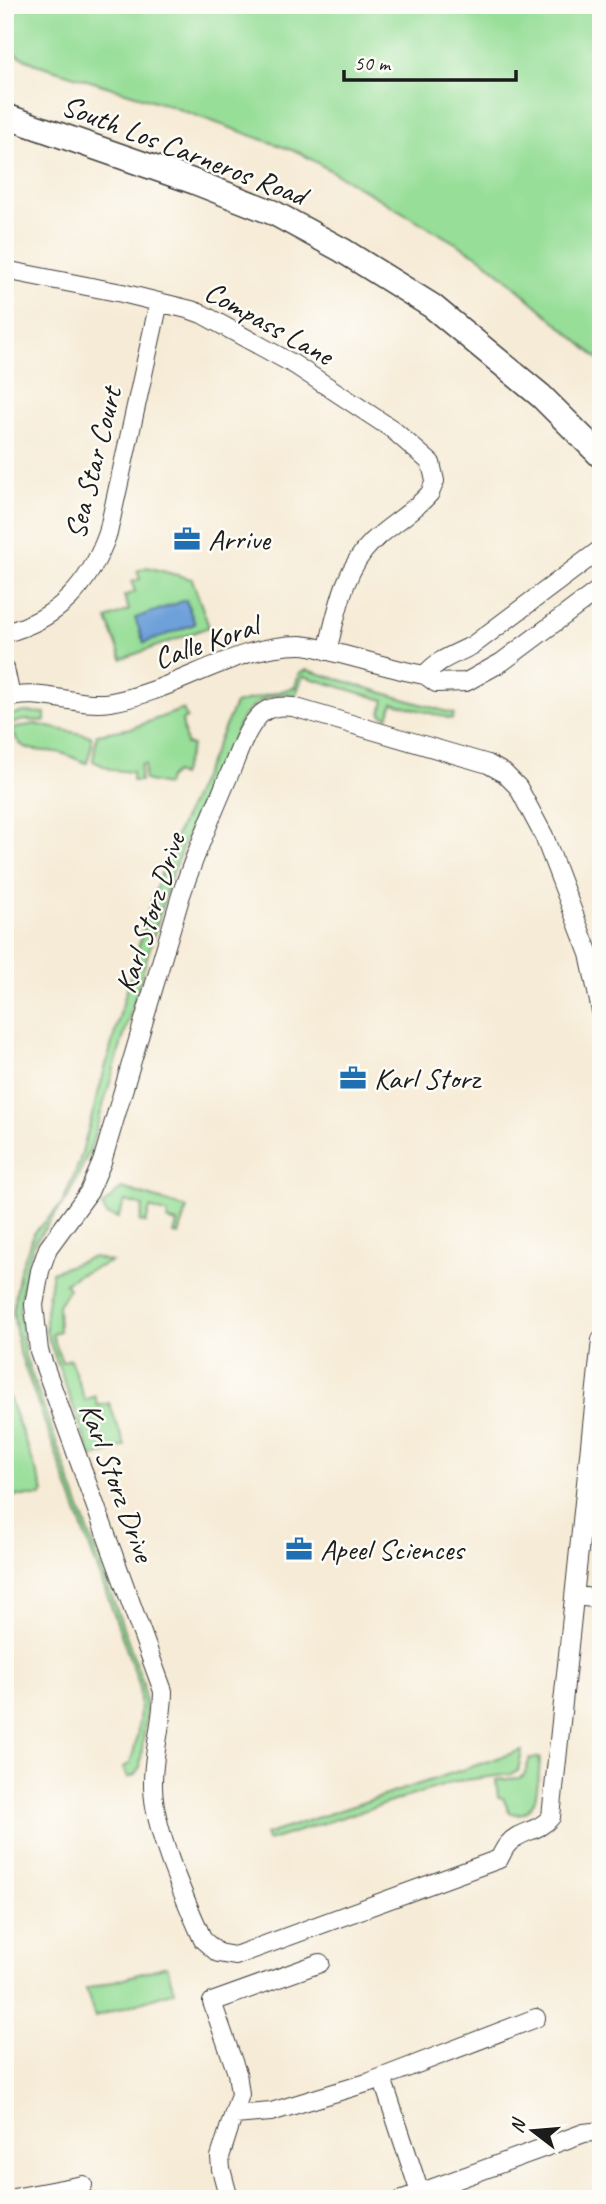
<svg xmlns="http://www.w3.org/2000/svg" width="606" height="2204" font-family="Caveat,sans-serif">
<style>
.green{fill:#97de98;stroke:#5a7d5a;stroke-width:2}
.water{fill:#6ea0d9;stroke:#455e7a;stroke-width:2}
.lines{fill:none;stroke-linecap:round;stroke-linejoin:round}
.minor-casing{stroke:#3d3b38;stroke-width:20}
.secondary-casing{stroke:#3d3b38;stroke-width:27}
.minor{stroke:#fff;stroke-width:18}
.secondary{stroke:#fff;stroke-width:24}
.labels{text-anchor:middle;dominant-baseline:central;stroke-width:5;stroke-linejoin:round;paint-order:stroke}
.street-label{font-size:30px;fill:#1c1c1c;stroke:#fdfcf7}
.poi-label{font-size:30px;fill:#1c1c1c;stroke:#fdfcf7;text-anchor:start}
</style>
<rect width="100%" height="100%" fill="#fdfcf7"/>
<filter id="ink" filterUnits="userSpaceOnUse"><feTurbulence type="fractalNoise" baseFrequency=".0143" numOctaves="2"/><feDisplacementMap in="SourceGraphic" scale="14" xChannelSelector="R" yChannelSelector="G"/><feConvolveMatrix kernelMatrix="1 2 1 2 8 2 1 2 1" color-interpolation-filters="sRGB"/></filter>
<filter id="wash" filterUnits="userSpaceOnUse"><feTurbulence type="fractalNoise" baseFrequency=".00686" numOctaves="4" result="noise"/><feDisplacementMap in="SourceGraphic" scale="28" xChannelSelector="R" yChannelSelector="G"/><feGaussianBlur stdDeviation="1.57" result="paint"/><feColorMatrix in="noise" values="0 0 0 0 0 0 0 0 0 0 0 0 0 0 0 0 0 1.4 0 .05"/><feComposite in="paint" operator="in"/></filter>
<g filter="url(#wash)">
<rect width="100%" height="100%" fill="#f6ebd6"/>
<path class="green" d="M 5,5 L 601,5 L 601,361 L 483,259 L 300,153 L 164,104 L 36,64 L 5,49 Z
M 147,567 L 192,579 L 209,627 L 122,659 L 107,619 L 129,610 L 124,596 L 135,592 L 132,582 L 140,579 L 137,571 Z
M 307,670 L 454,714 L 452,719 L 393,703 L 388,717 L 381,714 L 384,700 L 303,676 L 296,694 C 274,692 256,700 243,717 L 193,820 L 169,883 L 90,1150 L 68,1197 L 35,1242 L 26,1266 L 19,1309 L 25,1356 L 143,1683 L 146,1715 L 140,1767 L 135,1775 L 128,1778 L 123,1767 L 130,1764 C 139,1736 142,1712 139,1684 L 19,1351 L 13,1310 L 20,1270 L 34,1233 L 62,1204 L 79,1163 L 150,905 L 170,849 L 235,704 L 295,687 L 299,673 Z
M 183,709 L 187,718 L 182,720 L 186,744 L 192,745 L 181,776 L 175,773 L 168,779 L 166,785 L 144,780 L 145,764 L 141,765 L 140,781 L 132,781 L 132,772 L 112,770 L 93,761 L 97,734 L 132,728 Z
M 25,712 L 45,713 L 45,721 L 25,720 L 5,725 L 5,716 Z
M 35,724 L 91,736 L 92,745 L 87,763 C 78,761 70,755 61,753 C 38,748 20,757 12,728 Z
M 122,1188 L 187,1208 L 179,1235 L 174,1234 L 177,1223 L 167,1220 L 168,1214 L 150,1208 L 146,1223 L 140,1222 L 143,1206 L 125,1201 L 118,1218 L 107,1215 L 102,1206 Z
M 93,1257 L 111,1262 L 78,1275 L 65,1283 L 69,1289 L 58,1305 L 59,1331 L 52,1334 L 62,1362 L 70,1359 L 85,1400 L 95,1396 L 98,1406 L 109,1403 L 125,1446 L 92,1458 L 46,1332 L 46,1311 L 52,1272 Z
M 5,1387 L 44,1492 L 41,1496 L 5,1496 Z
M 522,1750 L 518,1771 L 512,1774 L 458,1781 L 267,1841 L 265,1835 Z
M 530,1758 L 540,1758 C 538,1778 540,1824 509,1812 L 503,1798 L 498,1797 L 496,1780 L 519,1778 L 524,1775 Z
M 167,1966 L 174,1991 L 95,2017 L 86,1989 Z"/>
<path class="water" d="M 186,600 L 195,624 L 144,643 L 135,618 Z"/>
</g>
<g filter="url(#ink)">
<g class="lines">
<g class="minor-casing">
<path id="minor" d="M 5,270 L 122,293 L 191,310 L 202,314 L 295,365 L 392,429 L 431,463 L 435,481 L 430,493 C 415,511 390,525 372,542 C 343,570 337,614 327,651
M 5,633 C 59,619 90,584 108,533 L 159,302
M 5,668 L 11,697
M 425,675 C 438,659 454,655 473,645 L 601,549
M 5,699 C 40,687 76,708 111,702 C 176,691 234,645 300,645 C 312,645 325,650 336,653 C 366,660 395,670 425,675 L 436,683 L 466,682 L 502,662 L 601,588
M 601,1011 L 589,954 L 544,836 L 518,787 L 504,773 L 488,764 L 293,707 C 283,706 271,706 262,713 C 246,727 238,755 229,775 C 212,815 195,854 181,895 L 102,1162 L 89,1192 L 48,1248 L 40,1271 L 34,1305 L 39,1351 L 163,1691 C 163,1723 152,1754 153,1787 C 154,1831 185,1899 203,1940 L 218,1953 L 235,1956 L 499,1859 C 502,1854 504,1848 508,1844 C 519,1830 538,1833 551,1817 L 601,1340
M 576,1596 L 601,1599
M 382,2078 L 420,2193
M 235,2115 L 271,2112 L 370,2082 L 536,2018
M 8,2199 L 83,2185
M 229,2199 L 221,2169 L 220,2157 L 240,2094 L 237,2073 L 212,2002 L 320,1963
M 403,2199 L 584,2133 L 601,2131"/>
</g>
<g class="secondary-casing">
<path id="secondary" d="M 5,116 L 195,182 L 274,213 L 342,250 L 432,306 L 541,396 L 601,456"/>
</g>
<use href="#minor" class="minor"/>
<use href="#secondary" class="secondary"/>
</g>
</g>
<defs>
<g id="office-bare" transform="scale(2.1)"><path d="M-6-3h4V-5.5h4V-3h4V5H-6ZM-1-4.5V-3h2v-1.5ZM-6 0V1H6V0Z" fill="#1f6fb2" stroke="#fdfcf7" stroke-width="2.5" paint-order="stroke"/></g>
</defs>
<g fill-rule="evenodd">
<use href="#office-bare" x="187" y="539"/>
<use href="#office-bare" x="353" y="1078"/>
<use href="#office-bare" x="299" y="1549"/>
</g>
<g class="labels">
<g class="street-label">
<text transform="translate(184 150) rotate(21)">South Los Carneros Road</text>
<text transform="translate(269 323) rotate(29)">Compass Lane</text>
<text transform="translate(93 463) rotate(-76)">Sea Star Court</text>
<text transform="translate(206 642) rotate(-19)">Calle Koral</text>
<text transform="translate(150 913) rotate(-72)">Karl Storz Drive</text>
<text transform="translate(117 1482) rotate(70)">Karl Storz Drive</text>
</g>
<g class="poi-label">
<text x="208" y="539">Arrive</text>
<text x="374" y="1078">Karl Storz</text>
<text x="320" y="1549">Apeel Sciences</text>
</g>
</g>
<rect width="606" height="2204" fill="none" stroke="#fdfcf7" stroke-width="28"/>
<g transform="translate(533 2131) rotate(286)" stroke="#fdfcf7" stroke-width="5" paint-order="stroke">
<path d="M0-5L12 26L0 18L-12 26Z" fill="#1c1c1c"/>
<text y="-10" font-size="19" font-weight="bold" text-anchor="middle" fill="#1c1c1c">N</text>
</g>
<path d="M344 70v10h172v-10" fill="none" stroke="#1c1c1c" stroke-width="3.5"/>
<text x="354" y="70" font-size="21" fill="#1c1c1c" stroke="#fdfcf7" stroke-width="5" paint-order="stroke">50 m</text>
</svg>
